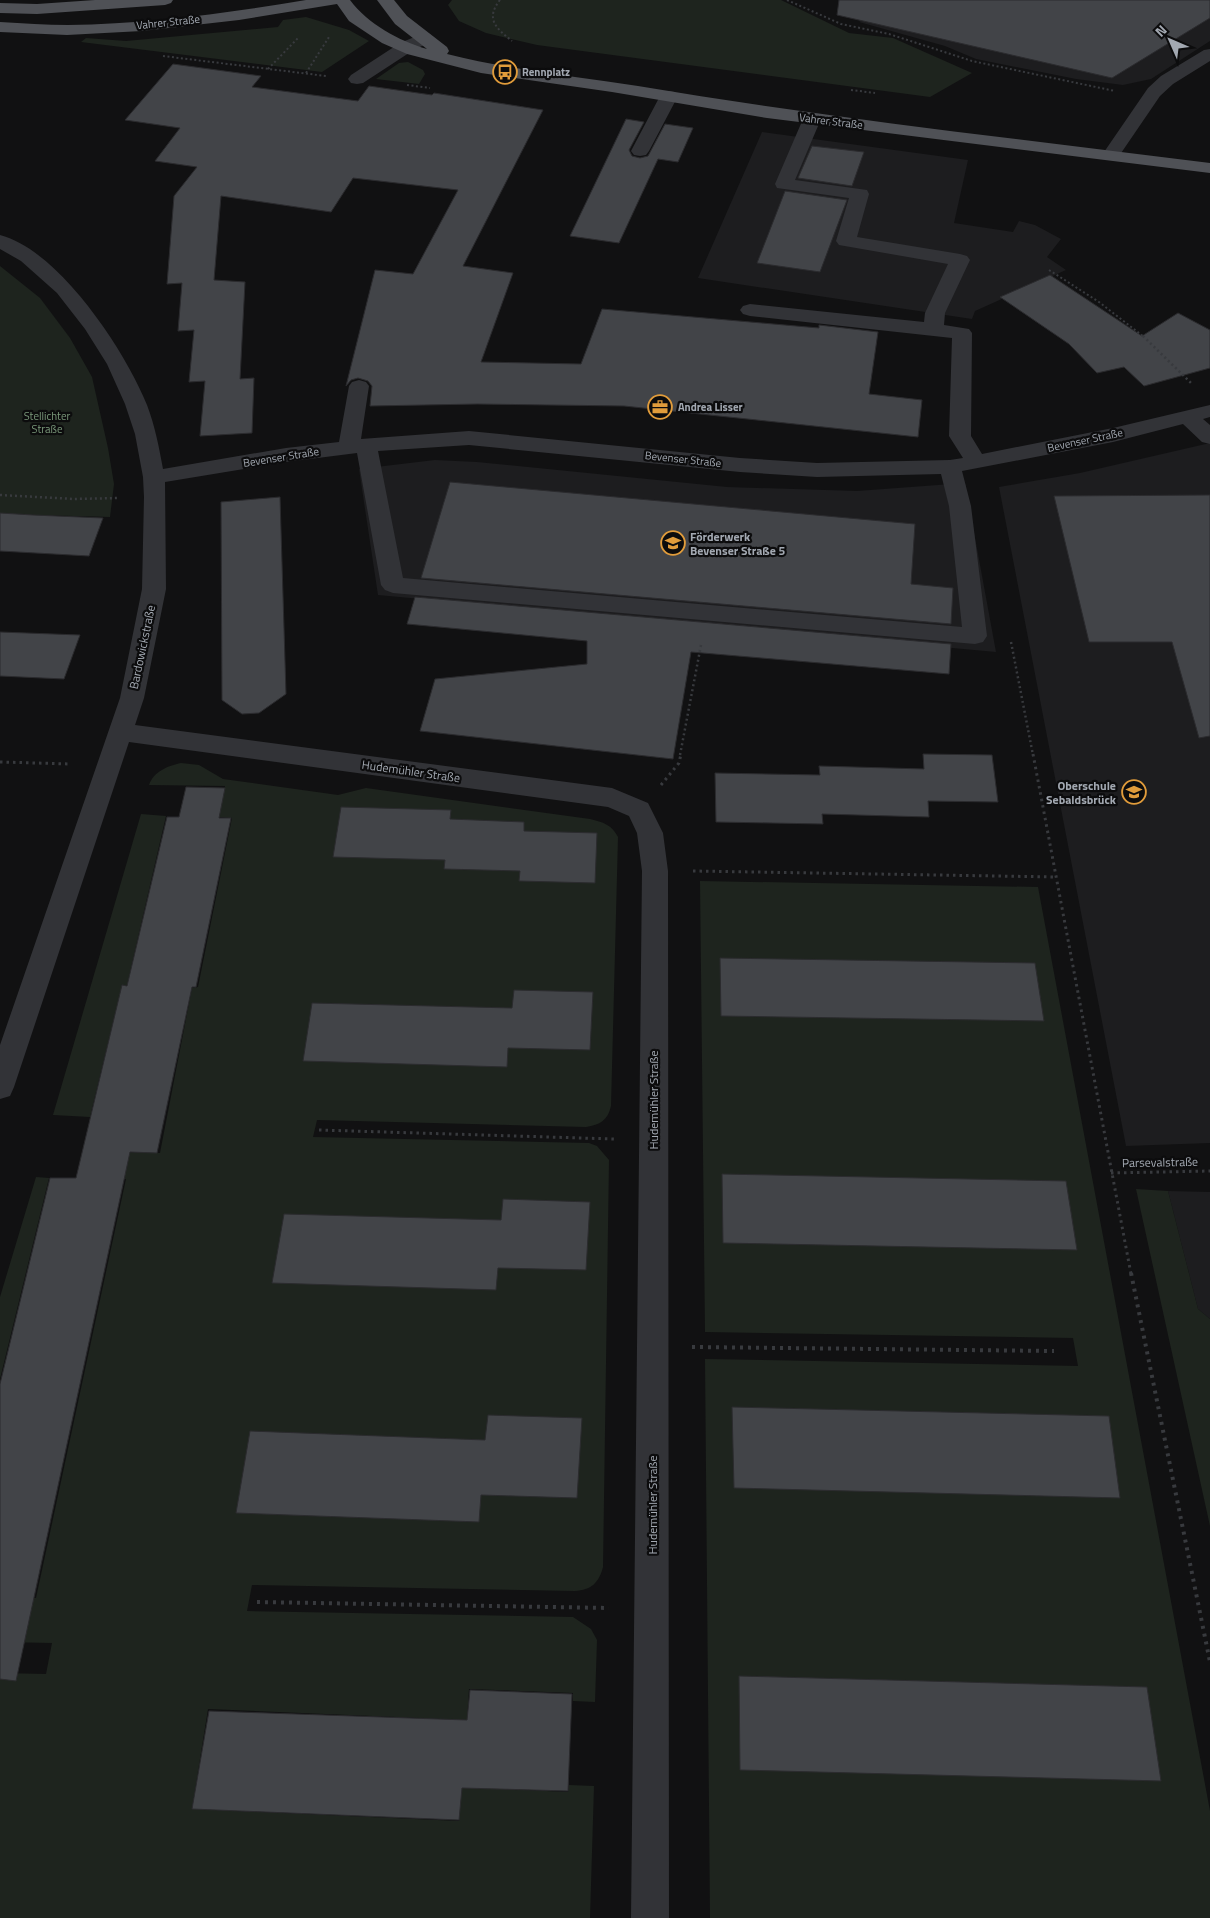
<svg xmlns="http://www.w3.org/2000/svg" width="1210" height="1918" font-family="'Titillium Web',sans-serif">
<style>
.built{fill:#1d1d1f}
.green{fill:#1e241e}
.building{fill:#424448;stroke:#2b2b2e}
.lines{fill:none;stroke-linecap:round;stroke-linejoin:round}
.path-far3{stroke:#383a3e;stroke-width:2;stroke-dasharray:2 2.5;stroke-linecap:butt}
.path-far2{stroke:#383a3e;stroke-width:2.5;stroke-dasharray:2 3;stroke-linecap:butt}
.path-far1{stroke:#383a3e;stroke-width:3;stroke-dasharray:2.5 4;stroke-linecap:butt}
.path{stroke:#383a3e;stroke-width:4;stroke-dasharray:3 5;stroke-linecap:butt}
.minor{fill:#323337;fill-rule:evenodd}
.major{fill:#4f5156;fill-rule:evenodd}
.labels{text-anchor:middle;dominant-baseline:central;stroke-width:4.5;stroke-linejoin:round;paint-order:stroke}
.far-street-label{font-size:11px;fill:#a3a9b2;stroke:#0c0c0d}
.far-poi-label{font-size:11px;font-weight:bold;fill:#a3a9b2;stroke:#0c0c0d;text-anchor:start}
.far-park-label{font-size:11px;fill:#7c9b7c;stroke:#0c0c0d}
.poi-label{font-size:12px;font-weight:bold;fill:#a3a9b2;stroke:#0c0c0d;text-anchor:start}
.street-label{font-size:12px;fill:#a3a9b2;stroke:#0c0c0d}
</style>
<rect width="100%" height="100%" fill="#111112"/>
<path class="built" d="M 900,0 L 1210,0 L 1210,41 L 1151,79 L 1123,85 L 1076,79 L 976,59 L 945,46 L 859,22 Z
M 762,132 L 968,160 L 954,223 L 1013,232 L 1019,221 L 1035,225 L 1061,239 L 1047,257 L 1066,270 L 975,311 L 972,319 L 698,278 Z
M 1210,443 L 1210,1143 L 1126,1146 L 999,487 L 1080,473 Z
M 435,460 L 477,462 L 727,487 L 857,491 L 965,483 L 996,652 L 378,595 L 359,469 Z
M 1168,1191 L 1210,1192 L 1210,1319 L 1198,1309 Z"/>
<path class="green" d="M 452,0 L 781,0 L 849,33 L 893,38 L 972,73 L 930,97 L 537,45 L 486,33 L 459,21 L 448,5 Z
M 306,17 L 349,30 L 369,41 L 322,72 L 81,42 L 86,38 L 126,41 L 278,27 L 283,20 Z
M 408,62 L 423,70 L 425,74 L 419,84 L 376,79 L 399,63 Z
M 0,266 L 40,298 L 70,338 L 92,377 L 108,448 L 114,484 L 110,517 L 0,514 Z
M 181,763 L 199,765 L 223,779 L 338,795 L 366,788 L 590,819 C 603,822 612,825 618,837 L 611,1106 C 608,1120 600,1125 586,1127 L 317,1120 L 313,1137 L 589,1143 L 597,1146 L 609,1160 L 603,1567 C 599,1583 591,1590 575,1591 L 252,1585 L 247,1611 L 573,1617 L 591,1629 L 597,1640 L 595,1702 L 573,1701 L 573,1693 L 469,1689 L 467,1720 L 208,1709 L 192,1809 L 459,1821 L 462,1787 L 568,1792 L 569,1785 L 594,1786 L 590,1918 L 0,1918 L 0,1673 L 46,1674 L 52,1643 L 2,1642 L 12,1597 L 36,1598 L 126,1179 L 111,1178 L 115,1152 L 160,1153 L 192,988 L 198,987 L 232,818 L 219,817 L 225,786 L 149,785 C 154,771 168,766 181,763 Z
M 141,814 L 166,816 L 127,985 L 122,985 L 90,1117 L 53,1115 Z
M 700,881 L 1038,887 L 1210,1811 L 1210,1918 L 710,1918 L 705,1359 L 1078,1366 L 1073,1338 L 705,1332 Z
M 36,1177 L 49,1178 L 0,1379 L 0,1297 Z
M 1136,1189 L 1168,1191 L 1198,1309 L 1210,1319 L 1210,1526 Z"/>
<path class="building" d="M 839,0 L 1210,0 L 1210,18 L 1112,78 L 837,15 Z
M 173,64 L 261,76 L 252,87 L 358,101 L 369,86 L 432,95 L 434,93 L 543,110 L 463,266 L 513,273 L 481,362 L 581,364 L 602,309 L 819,328 L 819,325 L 878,332 L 869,394 L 922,400 L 918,437 L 624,406 L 477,404 L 370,406 L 372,386 L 368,381 L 358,378 L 351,380 L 346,386 L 375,270 L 413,274 L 458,190 L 353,178 L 331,212 L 221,196 L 214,280 L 245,282 L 240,379 L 254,378 L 252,433 L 200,436 L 205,381 L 189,382 L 194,330 L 178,331 L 182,283 L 167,284 L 174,196 L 197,167 L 155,161 L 180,128 L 125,120 Z
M 626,119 L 644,122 L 629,150 L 632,156 L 640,158 L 648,156 L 665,124 L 693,128 L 678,162 L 658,159 L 619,243 L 570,236 Z
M 812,146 L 864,152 L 852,186 L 798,178 Z
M 785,191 L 847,200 L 820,272 L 757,263 Z
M 1050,275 L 1142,336 L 1178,313 L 1210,330 L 1210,368 L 1144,386 L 1124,367 L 1097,373 L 1069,344 L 1000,297 Z
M 450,482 L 915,524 L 911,584 L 953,588 L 951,624 L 421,578 Z
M 1210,495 L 1210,736 L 1199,738 L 1172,642 L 1089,642 L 1054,496 Z
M 280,497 L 286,694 L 259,713 L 242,714 L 222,700 L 221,502 Z
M 0,513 L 33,515 L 103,518 L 89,556 L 0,551 Z
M 415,597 L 951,644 L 949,674 L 691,652 L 673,759 L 420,731 L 435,679 L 587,664 L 587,641 L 407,624 Z
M 0,632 L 80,635 L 64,679 L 0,676 Z
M 923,754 L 992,755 L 998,802 L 928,801 L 929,817 L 822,814 L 823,824 L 716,822 L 715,773 L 820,775 L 819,766 L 924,769 Z
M 186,787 L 225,788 L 219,818 L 231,818 L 196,987 L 192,987 L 157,1153 L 130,1152 L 16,1681 L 0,1679 L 0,1384 L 50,1178 L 76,1178 L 122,985 L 127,986 L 167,817 L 179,817 Z
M 341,807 L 451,810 L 450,819 L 524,822 L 524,831 L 597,833 L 595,883 L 519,881 L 520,871 L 444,869 L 445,860 L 333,857 Z
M 720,958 L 1035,963 L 1044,1021 L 721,1016 Z
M 514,990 L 593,992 L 590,1050 L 508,1048 L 507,1067 L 303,1061 L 312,1003 L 512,1008 Z
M 722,1174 L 1066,1181 L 1077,1250 L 723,1243 Z
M 503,1199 L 590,1202 L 586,1270 L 498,1268 L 496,1290 L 272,1283 L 284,1214 L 501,1220 Z
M 732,1407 L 1109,1416 L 1120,1498 L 734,1488 Z
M 488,1415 L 582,1418 L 577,1498 L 481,1495 L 479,1522 L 236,1513 L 250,1431 L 485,1440 Z
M 739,1676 L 1147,1687 L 1161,1781 L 740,1770 Z
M 470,1690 L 572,1694 L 568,1791 L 462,1788 L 459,1820 L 192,1809 L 209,1711 L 467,1720 Z"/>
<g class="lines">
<path class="path-far3" d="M 500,0 C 485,19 496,28 512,41
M 787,0 L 841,24 L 889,34 L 972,61 L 1115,91
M 163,56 L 326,76
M 268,69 L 299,37
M 306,73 L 329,37
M 407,85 L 430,88
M 851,90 L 875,93
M 1049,270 L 1099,302 L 1144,337"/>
<path class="path-far2" d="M 1143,336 L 1191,383
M 0,495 L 74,499 L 119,498
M 1011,642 L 1033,755
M 680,755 L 701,645"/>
<path class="path-far1" d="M 1033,754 L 1131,1274
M 0,762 L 71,764
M 661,785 L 679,763 L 681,754
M 693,871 L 1057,877
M 319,1130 L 614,1139
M 1111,1173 L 1210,1171"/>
<path class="path" d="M 1131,1273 L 1210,1662
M 692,1347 L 1054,1351
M 257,1602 L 609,1608"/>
<path class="minor" d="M 424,33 L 430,34 L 432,38 L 430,42 L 412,51 L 363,83 L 357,84 L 351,83 L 348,79 L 351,75 L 400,43 Z
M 1210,49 L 1210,61 L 1173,84 L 1160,96 L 1117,159 L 1111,160 L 1105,159 L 1102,155 L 1148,88 L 1161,76 L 1204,50 Z
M 669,91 L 675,92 L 678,96 L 649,151 L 646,155 L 640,156 L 634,155 L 631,151 L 660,96 L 663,92 Z
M 812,114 L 818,115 L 821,119 L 795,180 L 867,190 L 869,194 L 857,237 L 960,254 L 967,256 L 970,260 L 945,313 L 944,325 L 969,329 L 972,333 L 971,436 L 982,454 L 1113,428 L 1210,405 L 1210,417 L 1203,419 L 1210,425 L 1210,444 L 1202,442 L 1183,424 L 1113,442 L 962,471 L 971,506 L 987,636 L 983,642 L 975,644 L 393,593 L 385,590 L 381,585 L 357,453 L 286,462 L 165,482 L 166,589 L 144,698 L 135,725 L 612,788 L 648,803 L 663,833 L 668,871 L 669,1918 L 631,1918 L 642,871 L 637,833 L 629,816 L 608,807 L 129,742 L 14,1087 L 10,1096 L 0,1099 L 0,1045 L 120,698 L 142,589 L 144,497 L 143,477 L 135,434 L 125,404 L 107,364 L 85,329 L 57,293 L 21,261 L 0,249 L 0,235 C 59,250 126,352 147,405 C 155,426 159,447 163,469 L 286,448 L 339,442 L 349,386 L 352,382 L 359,380 L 366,382 L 369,386 L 361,439 L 469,431 L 740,458 L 817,463 L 950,460 L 963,458 L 949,436 L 952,338 L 750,316 L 743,314 L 740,310 L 743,306 L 750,304 L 924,322 L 925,313 L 948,264 L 839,245 L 836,241 L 849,198 L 777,188 L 775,184 L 803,119 L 806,115 ZM 469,445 L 740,472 L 817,477 L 941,474 L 949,506 L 962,627 L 403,578 L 378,451 Z"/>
<path class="major" d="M 95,0 L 173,0 L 171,3 L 165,5 L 37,14 L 0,13 L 0,3 L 37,4 Z
M 306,0 L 350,0 C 368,24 399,41 427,49 L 395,24 L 377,0 L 394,0 L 407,16 L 447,47 L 449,51 L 447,54 C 510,70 575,76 638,86 C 828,118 1019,139 1210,163 L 1210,173 L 767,118 L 612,92 L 481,73 L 407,54 L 382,43 L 349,21 L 337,4 L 239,20 L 142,31 L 67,35 L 0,32 L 0,22 C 23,23 46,25 68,25 C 148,24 228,13 306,0 Z"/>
</g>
<defs>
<g id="bus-ring" transform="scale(1.25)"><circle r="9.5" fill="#0c0c0d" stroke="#e19c3b" stroke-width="1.5"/><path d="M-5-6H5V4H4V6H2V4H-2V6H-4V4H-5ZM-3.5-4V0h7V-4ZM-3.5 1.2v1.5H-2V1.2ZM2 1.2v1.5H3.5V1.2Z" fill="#e19c3b"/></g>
<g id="office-ring" transform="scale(1.25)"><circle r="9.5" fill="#0c0c0d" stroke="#e19c3b" stroke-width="1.5"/><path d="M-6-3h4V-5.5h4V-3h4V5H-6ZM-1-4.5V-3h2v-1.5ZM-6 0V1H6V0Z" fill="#e19c3b"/></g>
<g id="school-ring" transform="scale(1.25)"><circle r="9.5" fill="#0c0c0d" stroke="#e19c3b" stroke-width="1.5"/><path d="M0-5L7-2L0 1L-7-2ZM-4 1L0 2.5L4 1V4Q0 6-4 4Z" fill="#e19c3b"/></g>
</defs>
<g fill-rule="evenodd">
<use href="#bus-ring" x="505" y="72"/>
<use href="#office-ring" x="660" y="407"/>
<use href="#school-ring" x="673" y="543"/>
<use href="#school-ring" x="1134" y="792"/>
</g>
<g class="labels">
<g class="far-street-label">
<text transform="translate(168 22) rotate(-6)">Vahrer Straße</text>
<text transform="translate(831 121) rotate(7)">Vahrer Straße</text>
<text transform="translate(1085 440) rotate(-12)">Bevenser Straße</text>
<text transform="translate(281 457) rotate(-9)">Bevenser Straße</text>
<text transform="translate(683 459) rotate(6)">Bevenser Straße</text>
</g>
<g class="far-poi-label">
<text x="522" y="72">Rennplatz</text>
<text x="678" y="407">Andrea Lisser</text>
</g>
<g class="far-park-label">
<text x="47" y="416">Stellichter<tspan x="47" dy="13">Straße</tspan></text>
</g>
<g class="poi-label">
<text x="690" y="536">Förderwerk<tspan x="690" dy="14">Bevenser Straße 5</tspan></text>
<text x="1116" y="785" text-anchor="end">Oberschule<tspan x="1116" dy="14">Sebaldsbrück</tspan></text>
</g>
<g class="street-label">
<text transform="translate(142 647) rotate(-78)">Bardowickstraße</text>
<text transform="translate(411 771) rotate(8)">Hudemühler Straße</text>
<text transform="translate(653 1100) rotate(-90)">Hudemühler Straße</text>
<text transform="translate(1160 1162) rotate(-1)">Parsevalstraße</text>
<text transform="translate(652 1505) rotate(-90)">Hudemühler Straße</text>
</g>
</g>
<g transform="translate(1170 40) rotate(315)" stroke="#0c0c0d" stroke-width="4" paint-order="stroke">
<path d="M0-4L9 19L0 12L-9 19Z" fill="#a3a9b2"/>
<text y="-8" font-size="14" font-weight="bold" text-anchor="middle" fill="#a3a9b2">N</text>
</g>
</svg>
